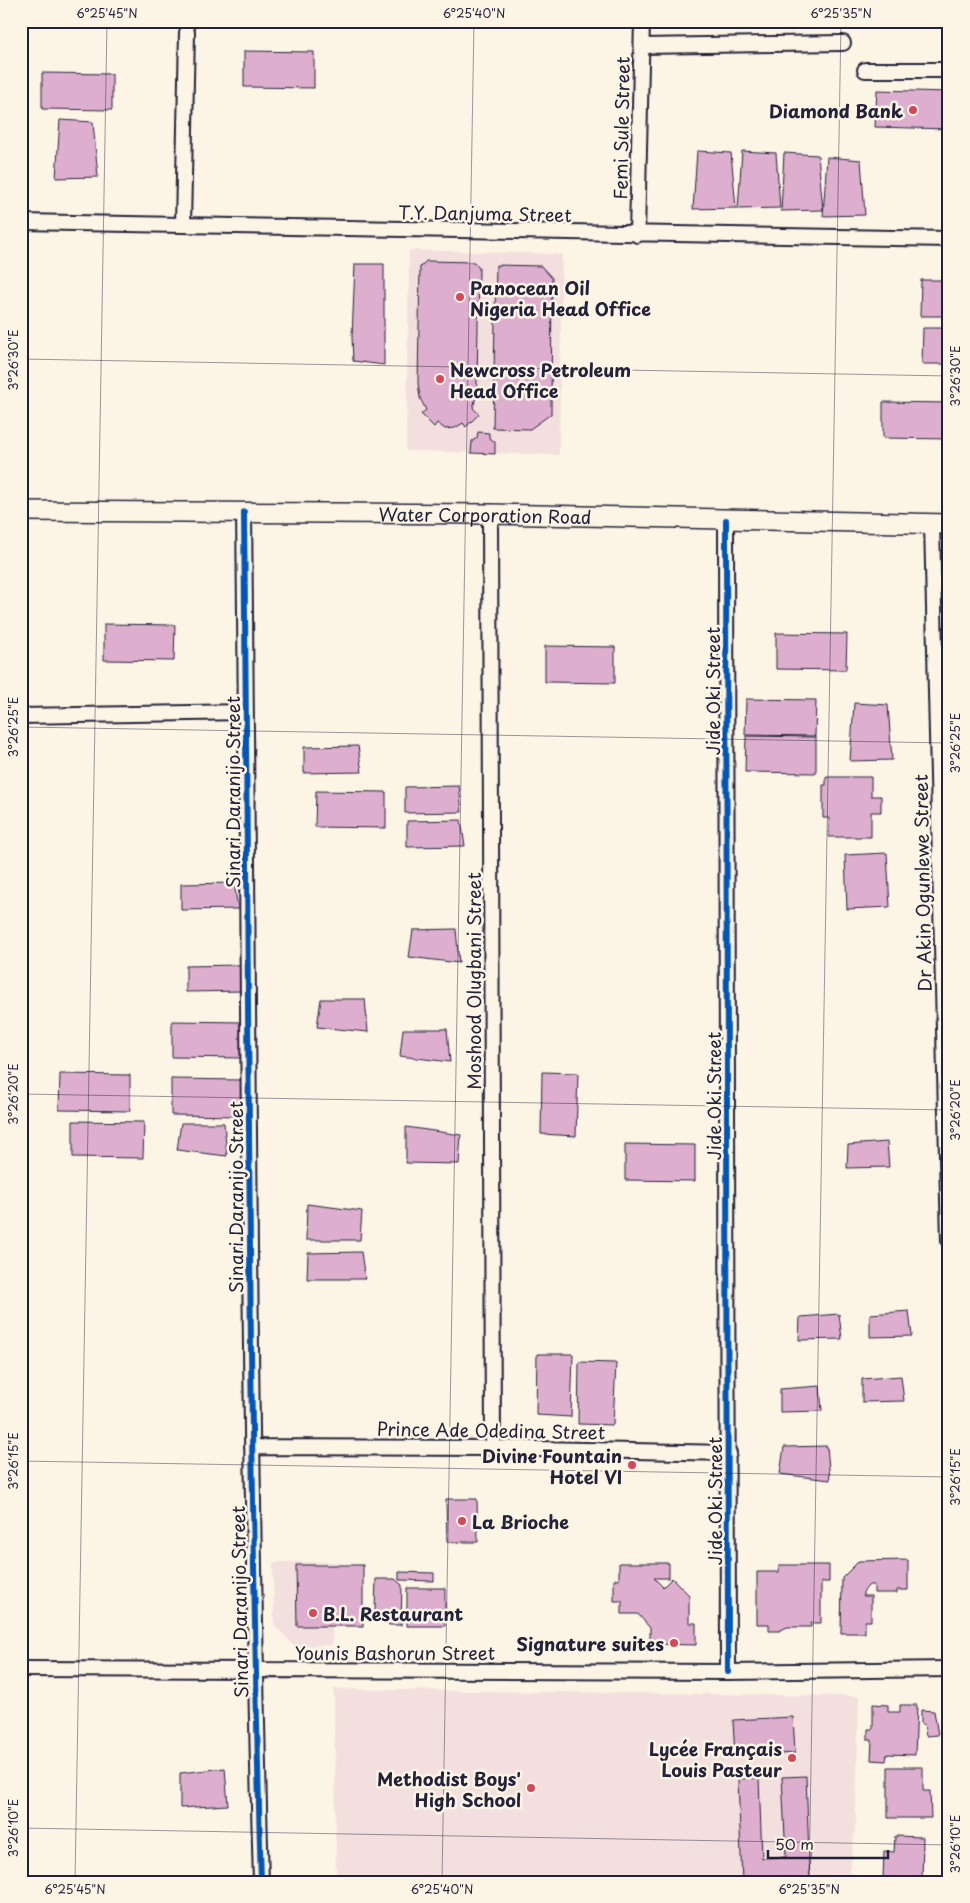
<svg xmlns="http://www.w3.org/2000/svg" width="970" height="1903" font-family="'Playpen Sans',sans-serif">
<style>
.built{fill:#f3e0de}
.building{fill:#deaecf;stroke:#22223b}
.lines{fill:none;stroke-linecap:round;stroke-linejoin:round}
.street-casing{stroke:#22223b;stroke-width:18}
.secondary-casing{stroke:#22223b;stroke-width:22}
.street{stroke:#fcf5e5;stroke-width:14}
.secondary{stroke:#fcf5e5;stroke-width:19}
.cycleway-casing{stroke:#fcf5e5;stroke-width:9}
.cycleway{stroke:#0057b8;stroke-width:6}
.ticks{fill:none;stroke:#22223b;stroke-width:1;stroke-opacity:0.45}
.poi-dot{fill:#d1495b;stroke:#fcf5e5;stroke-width:2}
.labels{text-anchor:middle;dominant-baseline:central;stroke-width:5;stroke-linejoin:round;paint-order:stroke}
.poi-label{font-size:18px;font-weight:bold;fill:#22223b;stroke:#fcf5e5;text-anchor:end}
.street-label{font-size:18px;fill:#22223b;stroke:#fcf5e5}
.neatline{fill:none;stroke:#22223b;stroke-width:2}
.ticks-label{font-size:12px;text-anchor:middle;fill:#22223b}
</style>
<rect width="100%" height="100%" fill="#fcf5e5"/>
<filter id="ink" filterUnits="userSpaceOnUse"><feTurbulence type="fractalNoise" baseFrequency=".02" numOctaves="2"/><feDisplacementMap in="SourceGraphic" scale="10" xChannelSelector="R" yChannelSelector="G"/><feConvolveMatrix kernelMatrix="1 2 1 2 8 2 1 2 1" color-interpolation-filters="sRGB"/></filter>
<g filter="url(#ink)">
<path class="built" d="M 409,250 L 562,254 L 559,455 L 406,451 Z
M 273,1562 L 339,1562 L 339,1626 L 332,1626 L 332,1645 L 294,1646 L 274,1625 Z
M 334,1689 L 859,1696 L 856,1820 L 849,1882 L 336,1882 Z"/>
<path class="building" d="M 244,51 L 314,52 L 314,88 L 244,87 Z
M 42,73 L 112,74 L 112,110 L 42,109 Z
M 877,90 L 949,92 L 949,129 L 875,127 Z
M 60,120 L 93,122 L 98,177 L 56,178 Z
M 697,151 L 731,153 L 736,208 L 693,209 Z
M 742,151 L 776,153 L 780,208 L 738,209 Z
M 784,153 L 818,155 L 823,210 L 781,211 Z
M 827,157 L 861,160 L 865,215 L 823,216 Z
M 426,261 L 474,262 L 479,268 L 477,384 L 476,397 L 473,408 L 479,414 L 466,427 L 463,423 L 455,428 L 445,429 L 437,423 L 434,427 L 421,414 L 426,410 L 420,398 L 418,383 L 420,267 Z
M 355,264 L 384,264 L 384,365 L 353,361 L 352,337 Z
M 496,265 L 541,266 L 552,278 L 551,414 L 530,429 L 493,428 Z
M 921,280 L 949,280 L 949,316 L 920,316 Z
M 923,328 L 949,328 L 949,364 L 922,364 Z
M 883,402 L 949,403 L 949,439 L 883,438 Z
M 478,432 L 489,433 L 489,438 L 495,442 L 495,454 L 471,453 L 472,441 L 477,438 Z
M 104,624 L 175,625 L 174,661 L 104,660 Z
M 776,633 L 847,634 L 846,670 L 776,669 Z
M 545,646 L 615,647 L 615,683 L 545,682 Z
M 746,699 L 816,700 L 815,736 L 745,735 Z
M 854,703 L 888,705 L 892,760 L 850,761 Z
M 746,736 L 816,737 L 816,773 L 745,772 Z
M 358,746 L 362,772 L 304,773 L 304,747 Z
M 826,777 L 871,777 L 871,796 L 881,796 L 881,812 L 871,812 L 871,837 L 829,837 L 829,818 L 823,818 L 823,785 L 826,785 Z
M 459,786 L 462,812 L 405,813 L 405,787 Z
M 316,791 L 386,792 L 386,828 L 315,827 Z
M 461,820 L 465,846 L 407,847 L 407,821 Z
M 887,853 L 890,907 L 847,909 L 845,855 Z
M 234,883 L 238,909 L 181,910 L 181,884 Z
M 456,929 L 459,963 L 409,957 L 413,930 Z
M 240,965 L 244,991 L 186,992 L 186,966 Z
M 321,999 L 365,999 L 368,1032 L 317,1027 Z
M 172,1021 L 242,1022 L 242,1058 L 172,1057 Z
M 403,1029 L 447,1029 L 450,1062 L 400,1056 Z
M 542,1072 L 578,1073 L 576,1136 L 541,1134 Z
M 60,1074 L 130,1075 L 130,1111 L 59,1110 Z
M 171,1079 L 241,1080 L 241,1116 L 171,1115 Z
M 73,1121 L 144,1122 L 143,1158 L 73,1157 Z
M 181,1123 L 224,1123 L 227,1156 L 177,1150 Z
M 406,1127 L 461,1135 L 459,1164 L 406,1163 Z
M 887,1142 L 889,1167 L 847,1168 L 848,1145 Z
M 625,1144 L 695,1145 L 695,1181 L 625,1180 Z
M 307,1204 L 362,1211 L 360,1240 L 306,1240 Z
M 361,1252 L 365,1279 L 307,1279 L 308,1253 Z
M 909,1311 L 912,1336 L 870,1337 L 870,1314 Z
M 839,1314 L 842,1339 L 799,1340 L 800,1317 Z
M 537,1354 L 573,1354 L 571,1417 L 536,1415 Z
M 579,1362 L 616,1363 L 613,1425 L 578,1424 Z
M 901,1376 L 904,1401 L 862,1402 L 862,1379 Z
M 820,1386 L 822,1411 L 780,1412 L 780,1389 Z
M 827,1446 L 830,1480 L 780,1474 L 784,1447 Z
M 446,1499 L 477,1499 L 478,1542 L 447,1542 Z
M 908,1560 L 908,1590 L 897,1590 L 897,1593 L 874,1593 L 874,1585 L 869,1585 L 863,1592 L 863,1596 L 871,1596 L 871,1621 L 865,1621 L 865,1633 L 841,1633 L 842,1578 L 859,1561 Z
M 619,1563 L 669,1563 L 669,1578 L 654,1578 L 663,1587 L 672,1578 L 689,1595 L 689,1623 L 696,1623 L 696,1645 L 650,1644 L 650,1628 L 638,1614 L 622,1614 L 622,1601 L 614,1601 L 614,1579 L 619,1579 Z
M 296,1565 L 363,1565 L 363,1626 L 297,1626 Z
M 779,1565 L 829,1565 L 829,1582 L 821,1582 L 821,1623 L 811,1623 L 811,1627 L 787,1627 L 779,1631 L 769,1631 L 769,1624 L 757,1624 L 757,1572 L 779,1572 Z
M 399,1572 L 434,1573 L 434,1581 L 399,1580 Z
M 376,1579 L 395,1579 L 402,1585 L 401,1625 L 389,1625 L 375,1611 Z
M 407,1588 L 445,1588 L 445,1626 L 407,1626 Z
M 873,1704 L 888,1705 L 888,1712 L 900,1712 L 900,1705 L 917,1705 L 915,1755 L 887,1754 L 886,1761 L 871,1760 L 872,1740 L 868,1740 L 868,1729 L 873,1729 Z
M 921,1710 L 934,1711 L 938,1735 L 926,1736 L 924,1724 L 921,1724 Z
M 793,1717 L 795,1753 L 735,1757 L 733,1720 Z
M 888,1767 L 923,1767 L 923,1791 L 930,1791 L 931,1818 L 888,1818 Z
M 225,1768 L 228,1805 L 180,1808 L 180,1773 Z
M 806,1776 L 810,1882 L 742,1882 L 738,1779 L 759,1778 L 762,1858 L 786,1857 L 782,1777 Z
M 895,1836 L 923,1837 L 922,1881 L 883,1879 L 884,1851 L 894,1852 Z"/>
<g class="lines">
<g class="street-casing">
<path id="street" d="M 642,46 L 843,43
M 865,70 L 949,70
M 21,222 L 949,239
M 183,225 L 187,32
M 637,235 L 642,21
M 244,512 C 249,969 248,1425 261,1882
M 490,514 L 493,1448
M 726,520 L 728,1672
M 932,523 L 949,1241
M 21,716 L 246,712
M 252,1447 L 493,1448 L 729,1453
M 21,1669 L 728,1672 L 949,1669"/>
</g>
<g class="secondary-casing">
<g id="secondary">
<path id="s1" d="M 21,511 L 490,514 L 949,524"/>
</g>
</g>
<use href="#street" class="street"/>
<use href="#secondary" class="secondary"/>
<g class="cycleway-casing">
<path id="cycleway" d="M 244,512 C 249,969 248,1425 261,1882
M 726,520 L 728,1672"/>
</g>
<use href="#cycleway" class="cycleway"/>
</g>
</g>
<path class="ticks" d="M 21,359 L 949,376M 21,727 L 949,743M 21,1094 L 949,1110M 21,1461 L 949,1477M 21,1828 L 949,1845M 75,1882 L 107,21M 442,1882 L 474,21M 809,1882 L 841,21"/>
<g class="poi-dot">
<circle cx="913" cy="110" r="5"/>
<circle cx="460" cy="297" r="5"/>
<circle cx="440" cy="379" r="5"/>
<circle cx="632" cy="1465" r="5"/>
<circle cx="462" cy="1521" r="5"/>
<circle cx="313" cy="1613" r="5"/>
<circle cx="674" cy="1643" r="5"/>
<circle cx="792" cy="1758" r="5"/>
<circle cx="531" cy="1788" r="5"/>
</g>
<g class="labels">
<g class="poi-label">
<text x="903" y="110">Diamond Bank</text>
<text x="470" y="287" text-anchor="start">Panocean Oil<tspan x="470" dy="21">Nigeria Head Office</tspan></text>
<text x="450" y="369" text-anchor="start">Newcross Petroleum<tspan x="450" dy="21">Head Office</tspan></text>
<text x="622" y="1455">Divine Fountain<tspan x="622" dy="21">Hotel VI</tspan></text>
<text x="472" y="1521" text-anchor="start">La Brioche</text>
<text x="323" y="1613" text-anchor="start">B.L. Restaurant</text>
<text x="664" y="1643">Signature suites</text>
<text x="782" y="1748">Lycée Français<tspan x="782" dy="21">Louis Pasteur</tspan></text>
<text x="521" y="1778">Methodist Boys'<tspan x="521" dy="21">High School</tspan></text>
</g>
<g class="street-label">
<text transform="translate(621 128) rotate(-89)">Femi Sule Street</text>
<text transform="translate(485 213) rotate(1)">T.Y. Danjuma Street</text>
<text stroke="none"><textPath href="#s1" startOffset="464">Water Corporation Road</textPath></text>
<text transform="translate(712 691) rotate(-90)">Jide Oki Street</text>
<text transform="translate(232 792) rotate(-90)">Sinari Daranijo Street</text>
<text transform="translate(922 883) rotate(-91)">Dr Akin Ogunlewe Street</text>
<text transform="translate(473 981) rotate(-90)">Moshood Olugbani Street</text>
<text transform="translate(713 1096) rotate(-90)">Jide Oki Street</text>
<text transform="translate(235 1197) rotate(-90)">Sinari Daranijo Street</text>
<text transform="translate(491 1430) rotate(1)">Prince Ade Odedina Street</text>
<text transform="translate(714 1501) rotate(-90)">Jide Oki Street</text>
<text transform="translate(239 1602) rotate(-91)">Sinari Daranijo Street</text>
<text x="395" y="1652">Younis Bashorun Street</text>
</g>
</g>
<rect width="970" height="1903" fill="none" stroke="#fcf5e5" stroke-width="55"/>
<path d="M768 1850v8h120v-8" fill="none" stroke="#22223b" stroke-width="2.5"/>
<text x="775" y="1850" font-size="15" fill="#22223b" stroke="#fcf5e5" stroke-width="4" paint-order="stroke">50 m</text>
<rect x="28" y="28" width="914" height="1848" class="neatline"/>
<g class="ticks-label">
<text x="107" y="18">6°25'45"N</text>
<text x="474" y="18">6°25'40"N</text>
<text x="841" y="18">6°25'35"N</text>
<text transform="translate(14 360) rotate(-90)" y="4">3°26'30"E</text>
<text transform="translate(956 376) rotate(-90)" y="4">3°26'30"E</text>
<text transform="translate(14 727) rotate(-90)" y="4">3°26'25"E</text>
<text transform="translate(956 743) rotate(-90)" y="4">3°26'25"E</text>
<text transform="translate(14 1094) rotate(-90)" y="4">3°26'20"E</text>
<text transform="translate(956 1110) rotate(-90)" y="4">3°26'20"E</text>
<text transform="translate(14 1461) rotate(-90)" y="4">3°26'15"E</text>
<text transform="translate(956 1477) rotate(-90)" y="4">3°26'15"E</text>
<text transform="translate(14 1828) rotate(-90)" y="4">3°26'10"E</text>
<text transform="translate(956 1844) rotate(-90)" y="4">3°26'10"E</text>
<text x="75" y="1894">6°25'45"N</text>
<text x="442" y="1894">6°25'40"N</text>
<text x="809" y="1894">6°25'35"N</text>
</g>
</svg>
